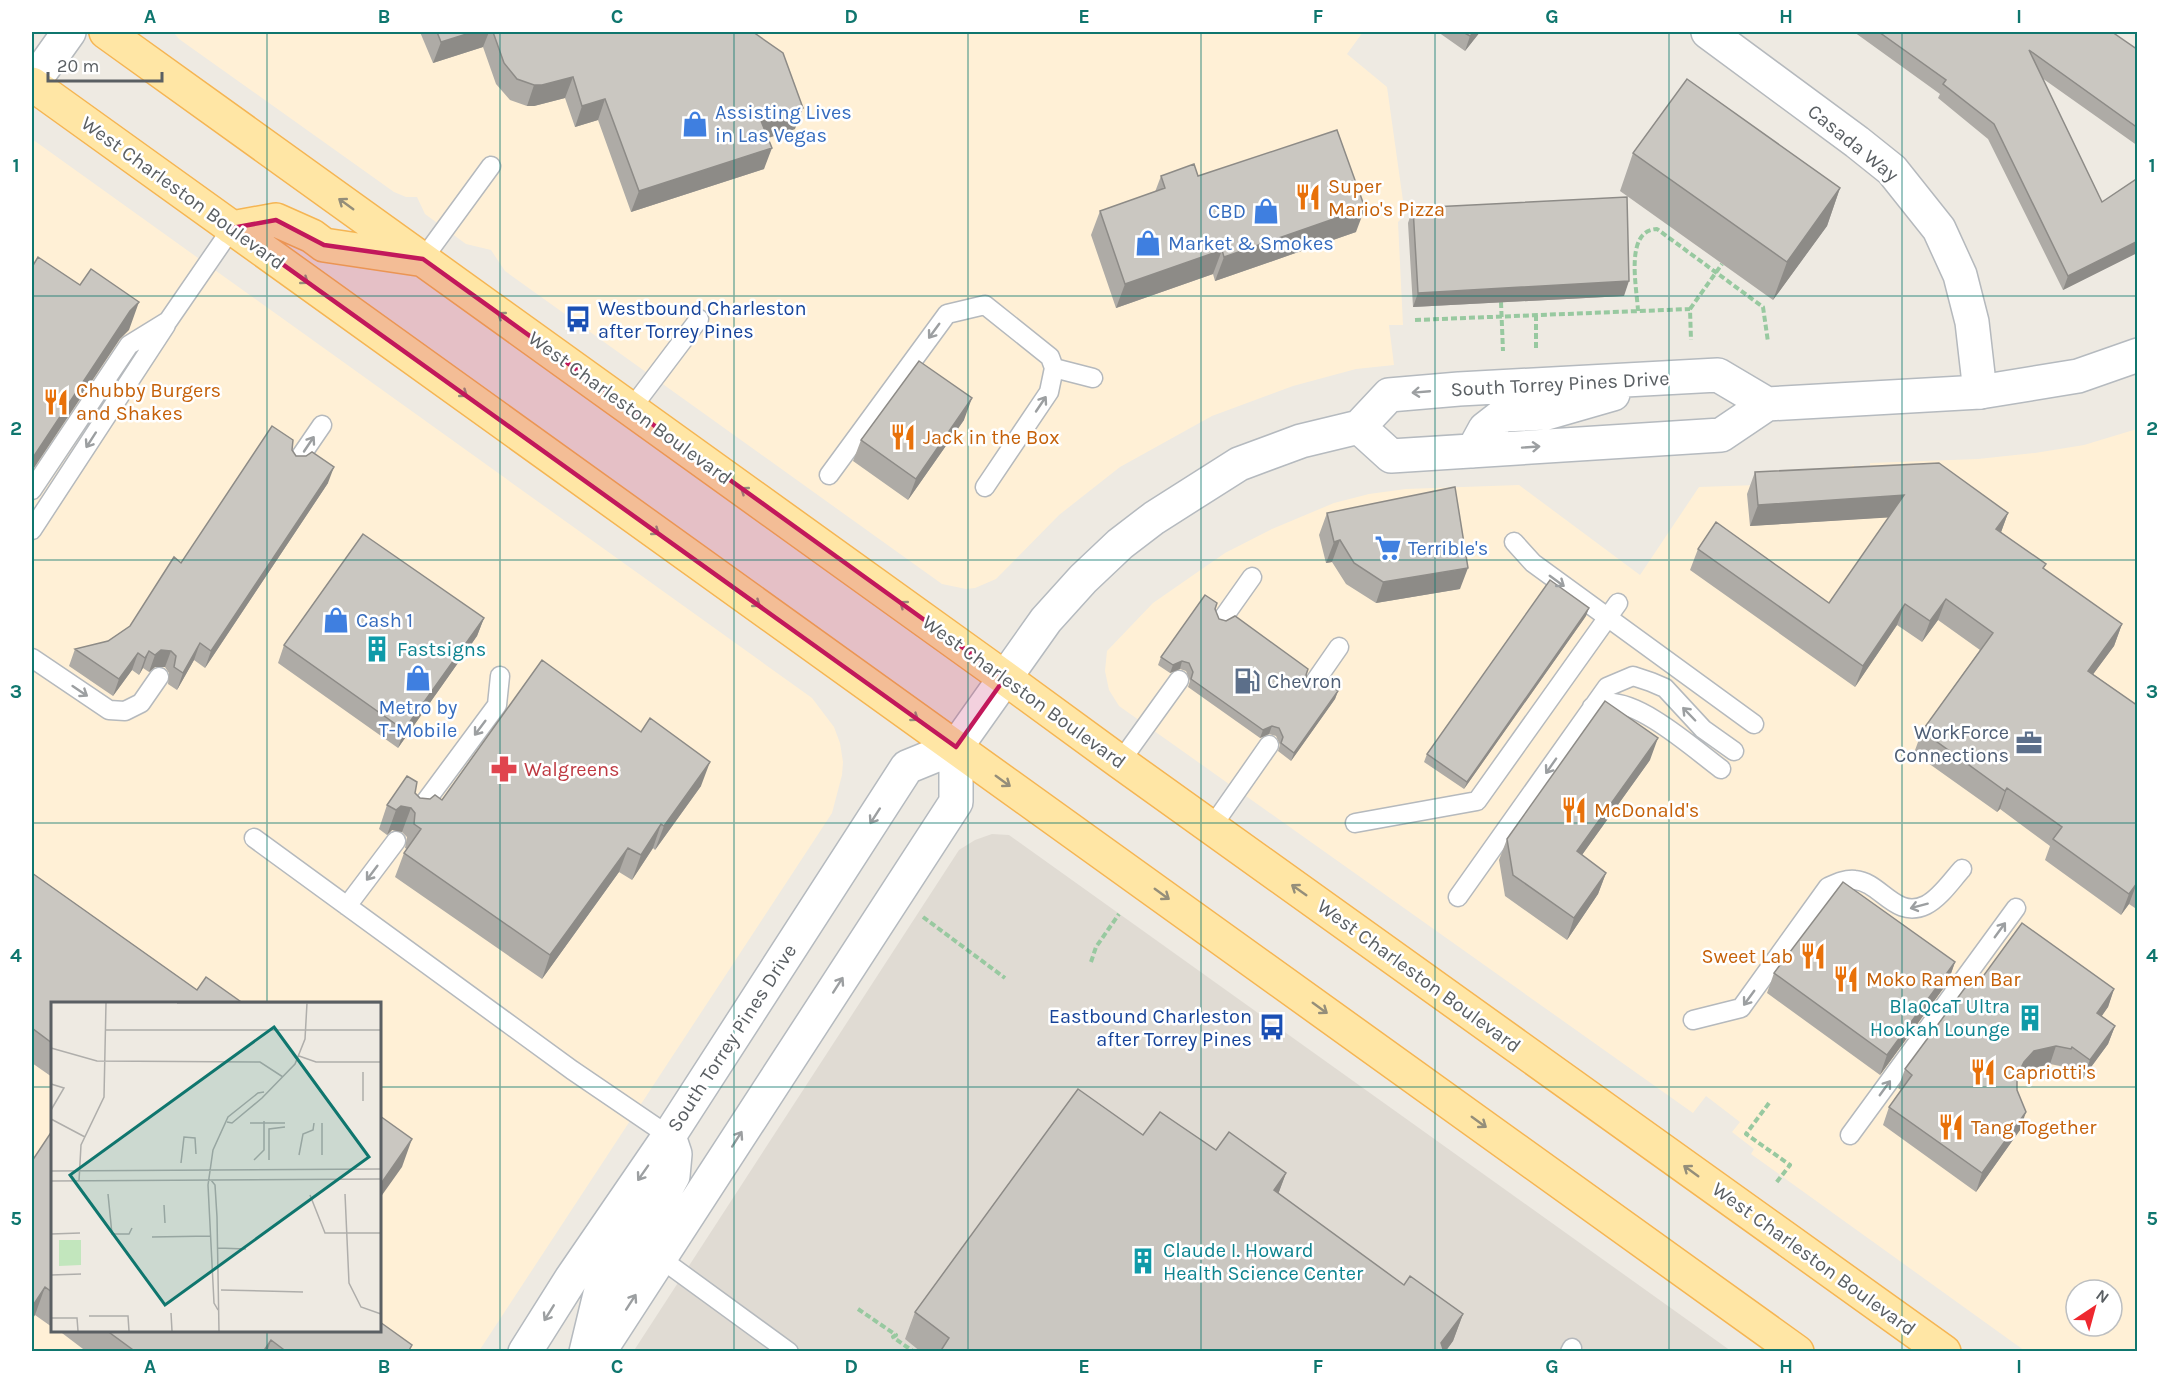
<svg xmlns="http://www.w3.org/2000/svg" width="2169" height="1383" font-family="Karla,sans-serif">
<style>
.commercial{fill:#fff0d6;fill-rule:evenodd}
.education{fill:#e0dbd3}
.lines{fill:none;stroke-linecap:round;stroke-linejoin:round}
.service-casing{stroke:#b5b9bd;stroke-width:21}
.minor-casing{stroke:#b5b9bd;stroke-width:36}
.secondary-casing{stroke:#b5babf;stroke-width:36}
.primary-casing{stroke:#f5b553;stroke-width:36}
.path{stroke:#98c9a0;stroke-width:4;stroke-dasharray:6 3;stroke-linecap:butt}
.service{stroke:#fff;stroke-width:18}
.minor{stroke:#fff;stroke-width:33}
.secondary{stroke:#fff;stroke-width:33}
.primary{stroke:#ffe6a5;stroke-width:33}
.wall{fill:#aeaba6}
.shaded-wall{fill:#8d8b87}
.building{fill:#cac7c1;stroke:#8d8b87;stroke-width:1.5}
.oneway{stroke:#948e7a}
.oneway2{stroke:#9c9fa1}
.marked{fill:#c2185b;fill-opacity:0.2;stroke:#c2185b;stroke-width:4.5;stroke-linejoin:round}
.grid{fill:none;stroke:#0f766e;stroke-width:1.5;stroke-opacity:0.55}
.labels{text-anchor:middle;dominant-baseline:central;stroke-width:5;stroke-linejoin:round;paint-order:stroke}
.shop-label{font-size:20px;fill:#366cbe;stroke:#fff;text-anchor:start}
.street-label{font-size:20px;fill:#5a5f63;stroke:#fff}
.food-label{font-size:20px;fill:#c56008;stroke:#fff;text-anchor:start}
.transit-label{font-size:20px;fill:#164399;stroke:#fff;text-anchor:start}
.culture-label{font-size:20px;fill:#0d838f;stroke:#fff;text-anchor:start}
.service-label{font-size:20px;fill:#4e5e75;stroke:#fff;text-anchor:start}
.health-label{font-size:20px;fill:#be3a42;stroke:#fff;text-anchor:start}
.inset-road{fill:none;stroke:#afaeab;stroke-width:1.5}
.view{fill:#0f766e;fill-opacity:0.15;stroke:#0f766e;stroke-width:3}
.inset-edge{fill:none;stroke:#5a5f63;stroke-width:3}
.neatline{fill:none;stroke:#0f766e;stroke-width:2}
.grid-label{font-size:20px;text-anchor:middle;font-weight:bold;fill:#0f766e}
</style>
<rect width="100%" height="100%" fill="#eeeae2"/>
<path class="commercial" d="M 173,32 L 1363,32 L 1347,54 L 1387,87 L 1405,215 L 1398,222 L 1403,325 L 1389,325 L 1394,365 L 1356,369 L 1293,386 L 1212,416 L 1120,467 L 1059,515 L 996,579 L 975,588 L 966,589 L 942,584 L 505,271 L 491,250 L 466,244 L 425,214 L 417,197 L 406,197 L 394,192 L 179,39 Z
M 32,139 L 812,698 L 834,727 L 840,743 L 843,762 L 842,775 L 832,813 L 479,1351 L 32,1351 ZM 52,1004 L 380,1004 L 380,1330 L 52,1330 Z
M 2137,429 L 2137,1351 L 2025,1351 L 1751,1154 L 1754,1149 L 1732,1132 L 1740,1122 L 1706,1096 L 1693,1113 L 1119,706 L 1109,690 L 1105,671 L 1107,651 L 1153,603 L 1225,553 L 1272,529 L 1334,503 L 1369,494 L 1406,489 L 1519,485 L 1640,575 L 1699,487 L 1787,484 L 1854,465 L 1854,473 L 1870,471 L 1870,463 L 1978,459 L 2035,453 L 2084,445 ZM 2076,1290 L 2112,1290 L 2112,1326 L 2076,1326 Z"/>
<path class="education" d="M 992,834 L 1009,835 L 1731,1351 L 633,1352 L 959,850 L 975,840 Z"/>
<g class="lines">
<g class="service-casing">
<path id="service" d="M 423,259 L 491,166
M 1054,368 L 1093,378
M 631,409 L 699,319
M 296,463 L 322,425
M 829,475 L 947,314 L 985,305 L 1050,357 L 1054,368 L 1049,392 L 985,487
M 32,490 L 129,345 L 168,321 L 232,228
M 32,530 L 166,325
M 1514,542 L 1533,563 L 1754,724
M 1223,618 L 1252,577
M 32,658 L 109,710 L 125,711 L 141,703 L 159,677
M 1314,683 L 1339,647
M 1592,707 C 1596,706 1601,703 1606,703 C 1640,700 1694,749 1721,769
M 1120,762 L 1179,680
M 417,813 L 497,705 L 500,676
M 1355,823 L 1477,801 L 1618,603
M 1211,828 L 1269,745
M 254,838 L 572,1070 L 669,1136
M 1458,897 L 1607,687 L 1633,676 L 1651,682 L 1665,688 L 1703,729 L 1734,751
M 347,906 L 396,841
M 1693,1020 L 1741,1008 L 1828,887 C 1837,883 1845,879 1855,880 C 1881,882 1895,920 1926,905 C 1940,898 1952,880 1962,869
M 1850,1135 L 2016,908
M 660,1258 L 789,1352
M 1570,1352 L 1572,1348"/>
</g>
<g class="minor-casing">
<path id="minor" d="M 1708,32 L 1857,142 L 1892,170 L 1939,229 L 1960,275 L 1972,322 L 1980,392
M 32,84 L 69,32"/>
</g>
<g class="secondary-casing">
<path id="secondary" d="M 1359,427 L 1391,456 L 1721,435 L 1767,404 L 1980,392 L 2078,376 L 2138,355
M 1473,451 L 1485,429 L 1503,415 L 1547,413 L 1613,394
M 525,1352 L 571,1279 L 669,1136 L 907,767 L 956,747 L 1046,620 L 1083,579 L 1120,544 L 1154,518 L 1239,464 L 1301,441 L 1359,427 L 1389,395 L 1459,389 L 1718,375 L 1767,404
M 586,1352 L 600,1294 L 654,1211 L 673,1176 L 675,1154 L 669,1136
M 599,1352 L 956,802 L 956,747"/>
</g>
<g class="primary-casing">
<path id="primary" d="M 106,32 L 1005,678 L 1120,762 L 1944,1352
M 32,84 L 1797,1352
M 232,228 L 276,220 L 312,236 L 324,245 L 418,259"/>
</g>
<path class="path" d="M 1501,302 L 1503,351
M 1690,309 L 1722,264
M 1638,311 C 1637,288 1624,230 1657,229 L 1763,307 L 1768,342
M 1536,315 L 1536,349
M 1415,320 L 1690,309 L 1691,340
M 923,917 L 1005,978
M 1091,962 L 1096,947 L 1119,914
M 1769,1103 L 1746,1134 L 1790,1165 L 1776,1183
M 858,1309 L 896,1335 L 893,1337 L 914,1352"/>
<use href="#service" class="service"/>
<use href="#minor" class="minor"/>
<use href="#secondary" class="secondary"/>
<use href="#primary" class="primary"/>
</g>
<path class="wall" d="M 420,32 L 754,32 L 795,129 L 768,138 L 764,169 L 631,212 L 598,120 L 575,127 L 565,98 L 534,106 L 527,106 L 510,100 L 496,84 L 483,47 L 433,63 Z
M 1438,32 L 1480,32 L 1465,51 Z
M 1854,32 L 2112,32 L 2138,50 L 2138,146 L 2042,78 L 2102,202 L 2138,178 L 2138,257 L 2135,254 L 2063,290 L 1988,139 L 1938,98 L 1940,94 Z
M 1633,153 L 1840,188 L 1827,226 L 1773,300 L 1620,191 Z
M 1161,176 L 1198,176 L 1356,232 L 1215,281 L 1213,274 L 1116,308 L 1091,235 L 1100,211 L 1155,192 Z
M 1413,208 L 1624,296 L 1413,307 L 1408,223 Z
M 964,420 L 908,500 L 853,461 L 861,440 Z
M 292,450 L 296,456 L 328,483 L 205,668 L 194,660 L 177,690 L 168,684 L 169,673 L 165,667 L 155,667 L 149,672 L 143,668 L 139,675 L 132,670 L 113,696 L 69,666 L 75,649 L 108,641 L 130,626 L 181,563 Z
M 1755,472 L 2008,513 L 2001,532 L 2044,569 L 2122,624 L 2114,646 L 2093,674 L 2138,706 L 2138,910 L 2129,904 L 2121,915 L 2045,860 L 2050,846 L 2000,809 L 1997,812 L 1914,753 L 1922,731 L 1980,650 L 1938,620 L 1922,642 L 1897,625 L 1855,687 L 1690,570 L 1698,549 L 1829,603 L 1889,517 L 1750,526 L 1747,494 Z
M 1327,513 L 1460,589 L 1376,603 L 1346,584 L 1332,562 L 1326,563 L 1319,535 Z
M 1215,609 L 1219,619 L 1306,675 L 1310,684 L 1317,686 L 1338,691 L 1335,699 L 1291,761 L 1278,751 L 1280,745 L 1276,736 L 1269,734 L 1260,738 L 1188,687 L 1190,681 L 1186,671 L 1180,669 L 1170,673 L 1158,665 L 1161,657 Z
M 1586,616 L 1464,789 L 1424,762 L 1427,754 Z
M 484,618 L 477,636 L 398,748 L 278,663 L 284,645 Z
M 1650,760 L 1582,855 L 1606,873 L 1598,894 L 1567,940 L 1505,896 L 1499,860 L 1507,839 Z
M 701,786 L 655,850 L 653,848 L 632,880 L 619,872 L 542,979 L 395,877 L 404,853 L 407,849 L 405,848 L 407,837 L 402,832 L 392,830 L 387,835 L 379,829 L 387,805 L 415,793 L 420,798 L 442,800 Z
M 32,873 L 197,990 L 52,1004 L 52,1077 L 32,1063 Z
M 1955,962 L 1948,982 L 1880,1075 L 1767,993 L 1774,973 Z
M 1979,982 L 2114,989 L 2108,1007 L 2101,1016 L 2115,1026 L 2108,1044 L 2083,1078 L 2065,1066 L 2065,1067 L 2050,1064 L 2027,1070 L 2017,1080 L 2017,1090 L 2020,1130 L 1976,1192 L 1883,1125 L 1889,1107 L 1901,1090 L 1898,1088 L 1905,1069 Z
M 52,1131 L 52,1327 L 35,1315 Z
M 1143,1135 L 1216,1150 L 1286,1173 L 1278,1194 L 1404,1285 L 1463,1314 L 1453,1341 L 1445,1352 L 921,1352 L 905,1339 L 915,1312 Z
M 58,1330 L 380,1330 L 410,1352 L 87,1352 Z"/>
<path class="shaded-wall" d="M 473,32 L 489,32 L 483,47 L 433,63 L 441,42 Z
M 1474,32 L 1480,32 L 1465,51 L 1470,36 Z
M 573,77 L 565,98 L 534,106 L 527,106 L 534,85 Z
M 605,99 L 598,120 L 575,127 L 582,106 Z
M 803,108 L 795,129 L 753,143 L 761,121 Z
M 772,148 L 764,169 L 631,212 L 639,191 Z
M 1840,188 L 1827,226 L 1773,300 L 1787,262 Z
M 1365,208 L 1356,232 L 1215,281 L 1224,257 Z
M 2138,241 L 2138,248 L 2135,254 L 2063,290 L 2068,276 Z
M 1222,250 L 1213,274 L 1116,308 L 1125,284 Z
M 1629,281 L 1624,296 L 1413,307 L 1418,293 Z
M 139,302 L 129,330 L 120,339 L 32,471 L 32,459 L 130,311 Z
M 972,398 L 964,420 L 908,500 L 916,479 Z
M 334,467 L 328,483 L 205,668 L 211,651 Z
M 1904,495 L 1896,517 L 1750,526 L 1758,505 Z
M 2008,513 L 2000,535 L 1996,529 Z
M 1340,540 L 1332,562 L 1326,563 L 1334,542 Z
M 1468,568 L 1460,589 L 1376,603 L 1383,582 Z
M 1946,599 L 1938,620 L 1922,642 L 1930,621 Z
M 1905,604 L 1897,625 L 1855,687 L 1863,666 Z
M 1589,608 L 1586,616 L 1464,789 L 1467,782 Z
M 484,618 L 477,636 L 398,748 L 404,730 Z
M 2122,624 L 2114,646 L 2080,692 L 2088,671 Z
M 200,643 L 194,660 L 177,690 L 183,673 Z
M 161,650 L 171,651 L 165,667 L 155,667 L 149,672 L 155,655 Z
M 149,651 L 143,668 L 139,675 L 145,658 Z
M 138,653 L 132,670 L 113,696 L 119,679 Z
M 1182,661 L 1180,669 L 1170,673 L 1173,665 Z
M 1338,691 L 1335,699 L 1291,761 L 1294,753 Z
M 1272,726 L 1269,734 L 1260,738 L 1263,730 Z
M 1658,738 L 1650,760 L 1569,873 L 1577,851 Z
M 710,762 L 701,786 L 655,850 L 664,826 Z
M 2007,788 L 2000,809 L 1997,812 L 2005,791 Z
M 401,806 L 411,808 L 402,832 L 392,830 L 387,835 L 396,810 Z
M 661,824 L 653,848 L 632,880 L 641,855 Z
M 628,848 L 619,872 L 542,979 L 550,955 Z
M 1606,873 L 1598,894 L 1567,940 L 1574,918 Z
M 2137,883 L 2129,904 L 2121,915 L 2129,894 Z
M 1955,962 L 1948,982 L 1880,1075 L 1887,1055 Z
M 2114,989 L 2108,1007 L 2091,1032 L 2097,1013 Z
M 2115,1026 L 2108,1044 L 2083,1078 L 2090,1060 Z
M 2056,1046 L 2050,1064 L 2027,1070 L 2017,1080 L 2017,1076 L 2024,1062 L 2034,1051 Z
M 2026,1112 L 2020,1130 L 1976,1192 L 1982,1173 Z
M 412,1139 L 402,1167 L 380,1198 L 380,1185 Z
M 1286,1173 L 1276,1200 L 1274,1190 Z
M 45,1287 L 35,1315 L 32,1320 L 32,1307 Z
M 1463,1314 L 1453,1341 L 1445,1352 L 1437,1352 L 1441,1343 Z
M 271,1340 L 267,1352 L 263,1352 Z"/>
<path class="building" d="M 437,32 L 473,32 L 441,42 Z
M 493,32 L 753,32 L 783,53 L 803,108 L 761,121 L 772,148 L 639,191 L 605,99 L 582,106 L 573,77 L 542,85 L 534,85 L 517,79 L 504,63 Z
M 1463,32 L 1474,32 L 1470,36 Z
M 1879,32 L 2112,32 L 2138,50 L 2138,128 L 2029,50 L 2102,202 L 2138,178 L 2138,241 L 2068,276 L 1994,124 L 1943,84 L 1946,80 Z
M 1687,79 L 1840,188 L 1787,262 L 1633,153 Z
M 1337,130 L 1365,208 L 1224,257 L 1222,250 L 1125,284 L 1100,211 L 1165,188 L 1161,176 L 1194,164 L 1198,176 Z
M 1627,197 L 1629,281 L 1418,293 L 1413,208 Z
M 38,257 L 80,285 L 91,269 L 139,302 L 130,311 L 32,459 L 32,267 Z
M 919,361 L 972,398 L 916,479 L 861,440 Z
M 272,426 L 293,440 L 292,450 L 296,456 L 306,456 L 312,452 L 334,467 L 211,651 L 200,643 L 183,673 L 174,667 L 176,656 L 171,651 L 161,650 L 155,655 L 149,651 L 145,658 L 138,653 L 119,679 L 75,649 L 108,641 L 130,626 L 174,557 L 181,563 Z
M 1939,463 L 2008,513 L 1996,529 L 2046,564 L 2043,568 L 2122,624 L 2088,671 L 2138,706 L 2138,883 L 2137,883 L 2129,894 L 2053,839 L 2062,827 L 2007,788 L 2005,791 L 1922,731 L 1993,633 L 1946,599 L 1930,621 L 1905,604 L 1863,666 L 1698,549 L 1716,522 L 1829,603 L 1904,495 L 1758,505 L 1755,472 Z
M 1455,487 L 1468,568 L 1383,582 L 1354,563 L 1340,540 L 1334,542 L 1327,513 Z
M 363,534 L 484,618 L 404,730 L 284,645 Z
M 1550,580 L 1589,608 L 1467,782 L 1427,754 Z
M 1205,595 L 1217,603 L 1215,609 L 1219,619 L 1226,621 L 1235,616 L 1308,669 L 1306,675 L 1310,684 L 1317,686 L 1326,682 L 1338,691 L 1294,753 L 1281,743 L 1283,737 L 1279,728 L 1272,726 L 1263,730 L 1191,679 L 1193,672 L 1189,663 L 1182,661 L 1173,665 L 1161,657 Z
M 542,660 L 641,732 L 650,718 L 710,762 L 664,826 L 661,824 L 641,855 L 628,848 L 550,955 L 404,853 L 421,829 L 414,824 L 415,813 L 411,808 L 401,806 L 396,810 L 387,805 L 407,776 L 417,782 L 415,793 L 420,798 L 430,799 L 435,795 L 442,800 Z
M 1605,701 L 1658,738 L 1577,851 L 1606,873 L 1574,918 L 1513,875 L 1507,839 Z
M 32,873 L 197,990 L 206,977 L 244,1004 L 52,1004 L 52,1043 L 32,1028 Z
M 1843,882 L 1955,962 L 1887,1055 L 1774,973 Z
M 2022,923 L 2114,989 L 2097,1013 L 2115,1026 L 2090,1060 L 2072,1047 L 2071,1049 L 2056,1046 L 2034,1051 L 2024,1062 L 2017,1076 L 2017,1090 L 2026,1112 L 1982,1173 L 1889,1107 L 1912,1075 L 1905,1069 L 1973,977 L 1979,982 Z
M 1078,1089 L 1143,1135 L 1160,1112 L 1216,1150 L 1229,1132 L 1286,1173 L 1274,1190 L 1404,1285 L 1410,1276 L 1463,1314 L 1441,1343 L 1444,1352 L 940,1352 L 949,1338 L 915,1312 Z
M 380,1116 L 412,1139 L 380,1185 Z
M 52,1131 L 52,1292 L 45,1287 L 32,1307 L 32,1161 Z
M 380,1322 L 412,1345 L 408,1352 L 287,1352 L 271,1340 L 263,1352 L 136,1352 L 106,1330 L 380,1330 Z"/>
<defs><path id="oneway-shaft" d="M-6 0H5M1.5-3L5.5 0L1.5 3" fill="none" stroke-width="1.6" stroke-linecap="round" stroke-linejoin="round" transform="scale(1.5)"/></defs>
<g class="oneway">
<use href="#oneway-shaft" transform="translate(346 204) rotate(-144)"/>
<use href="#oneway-shaft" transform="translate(301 278) rotate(36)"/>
<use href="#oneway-shaft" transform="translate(505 318) rotate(-144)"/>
<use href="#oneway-shaft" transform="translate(460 391) rotate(36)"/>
<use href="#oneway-shaft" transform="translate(748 493) rotate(-144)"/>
<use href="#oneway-shaft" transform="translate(652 529) rotate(36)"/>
<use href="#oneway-shaft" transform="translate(753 601) rotate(36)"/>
<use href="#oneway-shaft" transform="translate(907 607) rotate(-144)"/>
<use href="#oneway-shaft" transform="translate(911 715) rotate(35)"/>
<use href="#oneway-shaft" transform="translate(1003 781) rotate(36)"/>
<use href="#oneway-shaft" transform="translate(1299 890) rotate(-145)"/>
<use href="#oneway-shaft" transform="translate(1162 894) rotate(36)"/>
<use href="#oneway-shaft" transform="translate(1320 1008) rotate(36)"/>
<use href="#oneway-shaft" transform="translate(1479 1122) rotate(36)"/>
<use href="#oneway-shaft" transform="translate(1691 1171) rotate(-144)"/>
</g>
<g class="oneway2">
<use href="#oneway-shaft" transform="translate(934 331) rotate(126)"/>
<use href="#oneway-shaft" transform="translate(1421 392) rotate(175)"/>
<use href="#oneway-shaft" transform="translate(1041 404) rotate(-56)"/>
<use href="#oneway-shaft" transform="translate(91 440) rotate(123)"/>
<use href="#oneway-shaft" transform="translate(309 444) rotate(-56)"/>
<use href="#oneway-shaft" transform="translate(1531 447) rotate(-4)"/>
<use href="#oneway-shaft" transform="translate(1557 581) rotate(36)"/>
<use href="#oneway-shaft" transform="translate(80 691) rotate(34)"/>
<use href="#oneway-shaft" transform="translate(1689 714) rotate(-134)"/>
<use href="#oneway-shaft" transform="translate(480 728) rotate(127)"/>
<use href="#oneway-shaft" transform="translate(1551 766) rotate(125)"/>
<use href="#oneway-shaft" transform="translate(875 816) rotate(123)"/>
<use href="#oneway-shaft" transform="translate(372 873) rotate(127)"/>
<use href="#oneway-shaft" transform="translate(1919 906) rotate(165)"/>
<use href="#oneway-shaft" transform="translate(2000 930) rotate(-54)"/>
<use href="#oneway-shaft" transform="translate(838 985) rotate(-57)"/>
<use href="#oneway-shaft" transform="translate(1749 998) rotate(126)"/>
<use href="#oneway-shaft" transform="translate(1885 1088) rotate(-54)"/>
<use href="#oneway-shaft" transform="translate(737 1139) rotate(-57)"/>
<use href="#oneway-shaft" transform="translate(643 1173) rotate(125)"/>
<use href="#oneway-shaft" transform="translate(631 1302) rotate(-57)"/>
<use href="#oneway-shaft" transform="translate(549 1313) rotate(122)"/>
</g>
<path class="marked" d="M 276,220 L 324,245 L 423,259 L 1005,678 L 956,747 L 232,228 Z"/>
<path class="grid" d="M 267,32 L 267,1004M 500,32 L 500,1352M 734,32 L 734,1352M 968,32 L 968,1352M 1201,32 L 1201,1352M 1435,32 L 1435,1352M 1669,32 L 1669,1352M 1902,32 L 1902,1352M 32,296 L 2138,296M 32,560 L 2138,560M 32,823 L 2138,823M 32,1087 L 52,1087M 380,1087 L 2138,1087M 267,1330 L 267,1352"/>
<defs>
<g id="shop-bare" transform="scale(2.07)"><path d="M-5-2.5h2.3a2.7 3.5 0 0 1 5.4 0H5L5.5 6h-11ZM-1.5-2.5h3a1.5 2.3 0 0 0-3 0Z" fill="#3f7fe0" stroke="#fff" stroke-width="2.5" paint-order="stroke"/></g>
<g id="restaurant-bare" transform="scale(2.07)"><path d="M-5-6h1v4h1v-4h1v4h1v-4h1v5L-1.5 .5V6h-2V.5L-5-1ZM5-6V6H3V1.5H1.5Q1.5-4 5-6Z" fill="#e8710a" stroke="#fff" stroke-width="2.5" paint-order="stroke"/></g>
<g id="bus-bare" transform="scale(2.07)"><path d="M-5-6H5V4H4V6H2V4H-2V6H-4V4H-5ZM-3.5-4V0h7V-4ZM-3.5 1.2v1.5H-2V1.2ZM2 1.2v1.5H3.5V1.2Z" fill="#1a4fb4" stroke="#fff" stroke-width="2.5" paint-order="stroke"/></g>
<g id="supermarket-bare" transform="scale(2.07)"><path d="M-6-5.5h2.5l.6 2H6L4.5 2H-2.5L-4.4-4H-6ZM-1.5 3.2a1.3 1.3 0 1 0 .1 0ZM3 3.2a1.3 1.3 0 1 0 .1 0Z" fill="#3f7fe0" stroke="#fff" stroke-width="2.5" paint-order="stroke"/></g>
<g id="building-bare" transform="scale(2.07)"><path d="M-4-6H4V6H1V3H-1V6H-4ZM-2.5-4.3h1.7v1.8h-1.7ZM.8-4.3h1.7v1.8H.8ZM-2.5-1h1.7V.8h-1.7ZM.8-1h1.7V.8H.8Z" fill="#0f9aa8" stroke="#fff" stroke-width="2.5" paint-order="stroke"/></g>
<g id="fuel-bare" transform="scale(2.07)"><path d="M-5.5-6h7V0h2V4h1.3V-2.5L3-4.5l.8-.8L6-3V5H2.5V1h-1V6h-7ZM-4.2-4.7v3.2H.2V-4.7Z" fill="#5c6f8a" stroke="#fff" stroke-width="2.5" paint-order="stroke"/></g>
<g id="office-bare" transform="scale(2.07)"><path d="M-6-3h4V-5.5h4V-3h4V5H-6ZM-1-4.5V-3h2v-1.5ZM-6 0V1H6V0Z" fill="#5c6f8a" stroke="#fff" stroke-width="2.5" paint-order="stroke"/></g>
<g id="pharmacy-bare" transform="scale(2.07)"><path d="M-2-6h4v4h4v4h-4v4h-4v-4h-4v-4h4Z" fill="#e0444e" stroke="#fff" stroke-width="2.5" paint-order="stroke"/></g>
</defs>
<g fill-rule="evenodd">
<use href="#shop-bare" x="695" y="124"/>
<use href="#restaurant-bare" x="1308" y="197"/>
<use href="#shop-bare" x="1266" y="211"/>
<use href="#shop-bare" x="1148" y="243"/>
<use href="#bus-bare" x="578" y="319"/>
<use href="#restaurant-bare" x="56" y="402"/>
<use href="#restaurant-bare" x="903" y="437"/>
<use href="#supermarket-bare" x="1388" y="548"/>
<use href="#shop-bare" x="336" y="620"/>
<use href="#building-bare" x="377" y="649"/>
<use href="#shop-bare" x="418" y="678"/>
<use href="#fuel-bare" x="1247" y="681"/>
<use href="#office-bare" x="2029" y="743"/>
<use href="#pharmacy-bare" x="504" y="769"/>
<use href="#restaurant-bare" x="1574" y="810"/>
<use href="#restaurant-bare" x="1813" y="956"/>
<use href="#restaurant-bare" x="1846" y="979"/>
<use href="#building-bare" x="2030" y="1018"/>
<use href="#bus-bare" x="1272" y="1027"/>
<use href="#restaurant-bare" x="1983" y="1072"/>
<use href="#restaurant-bare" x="1951" y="1127"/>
<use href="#building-bare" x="1143" y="1261"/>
</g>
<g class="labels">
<g class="shop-label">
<text x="715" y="112">Assisting Lives<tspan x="715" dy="23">in Las Vegas</tspan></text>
<text x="1246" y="211" text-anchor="end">CBD</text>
<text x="1168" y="243">Market &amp; Smokes</text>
<text x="1408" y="548">Terrible's</text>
<text x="356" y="620">Cash 1</text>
<text x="418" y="707" text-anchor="middle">Metro by<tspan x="418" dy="23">T-Mobile</tspan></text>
</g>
<g class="street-label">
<text transform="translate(1853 143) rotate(39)">Casada Way</text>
<text transform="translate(183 193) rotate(36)">West Charleston Boulevard</text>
<text transform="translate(1560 384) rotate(-3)">South Torrey Pines Drive</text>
<text transform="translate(630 408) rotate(36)">West Charleston Boulevard</text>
<text transform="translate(1024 692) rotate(36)">West Charleston Boulevard</text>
<text transform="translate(1419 976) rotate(36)">West Charleston Boulevard</text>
<text transform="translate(732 1038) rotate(-57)">South Torrey Pines Drive</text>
<text transform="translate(1814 1259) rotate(36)">West Charleston Boulevard</text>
</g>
<g class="food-label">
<text x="1328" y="186">Super<tspan x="1328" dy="23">Mario's Pizza</tspan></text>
<text x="76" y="390">Chubby Burgers<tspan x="76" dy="23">and Shakes</tspan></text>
<text x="923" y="437">Jack in the Box</text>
<text x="1594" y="810">McDonald's</text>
<text x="1793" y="956" text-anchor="end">Sweet Lab</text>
<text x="1866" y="979">Moko Ramen Bar</text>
<text x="2003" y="1072">Capriotti's</text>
<text x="1971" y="1127">Tang Together</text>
</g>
<g class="transit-label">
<text x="598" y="308">Westbound Charleston<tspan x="598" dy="23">after Torrey Pines</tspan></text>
<text x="1252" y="1016" text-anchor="end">Eastbound Charleston<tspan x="1252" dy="23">after Torrey Pines</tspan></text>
</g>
<g class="culture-label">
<text x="397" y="649">Fastsigns</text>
<text x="2010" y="1006" text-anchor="end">BlaQcaT Ultra<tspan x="2010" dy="23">Hookah Lounge</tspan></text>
<text x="1163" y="1250">Claude I. Howard<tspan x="1163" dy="23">Health Science Center</tspan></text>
</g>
<g class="service-label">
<text x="1267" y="681">Chevron</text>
<text x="2009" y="732" text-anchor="end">WorkForce<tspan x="2009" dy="23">Connections</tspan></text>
</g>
<g class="health-label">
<text x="524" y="769">Walgreens</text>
</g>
</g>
<g transform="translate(51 1002)">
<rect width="330" height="330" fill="#eeeae2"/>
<path d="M 8,238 L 30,238 L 30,263 L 8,264 Z" fill="#c2e6bd"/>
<path class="inset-road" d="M 126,1 L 330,1M 54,28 L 330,28M 0,46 L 46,59 L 209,60 L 232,75M 248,54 L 265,60 L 330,60M 312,70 L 312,99M 0,82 L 13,86 L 0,108M 0,117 L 34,135M 176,120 L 181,121 L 211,96 L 244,62 L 254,37 L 256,1M 199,121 L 234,121M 248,153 L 252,132 L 262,128 L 263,121M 271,153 L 271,121M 203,158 L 213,148 L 213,119M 218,158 L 218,127 L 234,125M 130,161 L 133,135 L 144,136 L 145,152M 0,169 L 330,167M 160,178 L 164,183 L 166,215 L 168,329M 0,179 L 330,177M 28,179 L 30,143 L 53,95 L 55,1M 57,192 L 61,232 L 78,232 L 81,226M 294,192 L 298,281 L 310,305 L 330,312M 259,193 L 274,231 L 330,231M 113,203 L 114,221M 0,232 L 29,231M 101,235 L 160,234M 167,246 L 195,247M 0,273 L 30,272M 170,288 L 252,290M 167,308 L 163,301 L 157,183 L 162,148 L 177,115 L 207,91 L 213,90M 120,311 L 121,329M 38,314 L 77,314 L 78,329M 0,316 L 26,316 L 27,329"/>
<path class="view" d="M 223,25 L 318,155 L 114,303 L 19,173 Z"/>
<rect width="330" height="330" class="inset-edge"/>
</g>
<rect width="2169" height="1383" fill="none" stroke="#ffffff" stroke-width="66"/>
<g transform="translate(2094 1308) rotate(36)"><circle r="28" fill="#ffffff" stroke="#bdbfc1" stroke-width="1.5"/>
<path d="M0-4.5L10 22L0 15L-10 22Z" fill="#ee282f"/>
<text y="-9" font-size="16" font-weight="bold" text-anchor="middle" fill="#5a5f63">N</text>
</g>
<path d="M48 72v9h114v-9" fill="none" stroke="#5a5f63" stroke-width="3"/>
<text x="57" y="72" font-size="18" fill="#5a5f63" stroke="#ffffff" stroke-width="4.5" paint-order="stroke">20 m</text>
<rect x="33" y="33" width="2103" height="1317" class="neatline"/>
<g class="grid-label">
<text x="150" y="23">A</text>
<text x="384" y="23">B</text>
<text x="617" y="23">C</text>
<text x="851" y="23">D</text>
<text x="1084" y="23">E</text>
<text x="1318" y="23">F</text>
<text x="1552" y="23">G</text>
<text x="1786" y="23">H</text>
<text x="2019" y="23">I</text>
<text x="16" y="172">1</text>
<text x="2152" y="172">1</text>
<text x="16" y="435">2</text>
<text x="2152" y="435">2</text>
<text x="16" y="698">3</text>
<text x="2152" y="698">3</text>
<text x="16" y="962">4</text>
<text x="2152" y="962">4</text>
<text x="16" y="1225">5</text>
<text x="2152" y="1225">5</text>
<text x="150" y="1373">A</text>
<text x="384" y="1373">B</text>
<text x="617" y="1373">C</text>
<text x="851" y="1373">D</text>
<text x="1084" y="1373">E</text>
<text x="1318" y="1373">F</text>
<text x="1552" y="1373">G</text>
<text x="1786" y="1373">H</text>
<text x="2019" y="1373">I</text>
</g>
</svg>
